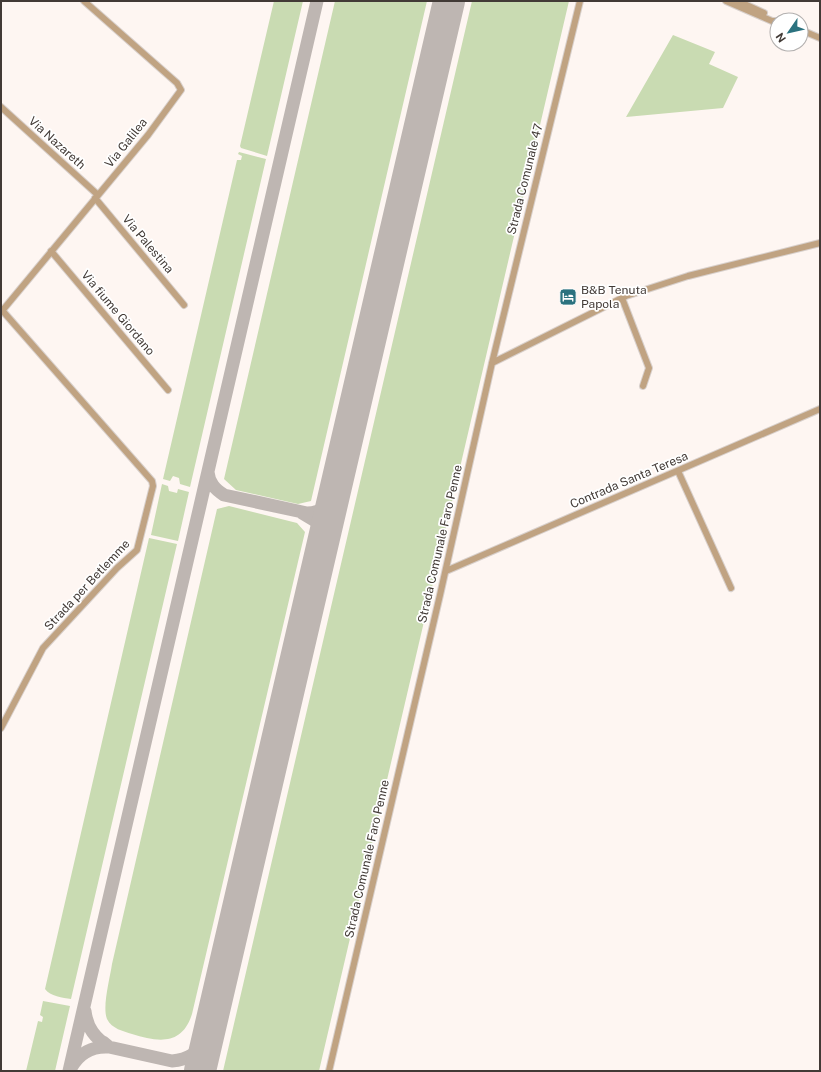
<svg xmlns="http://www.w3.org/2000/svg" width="821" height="1072" font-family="'Public Sans',sans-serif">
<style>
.green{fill:#c9dbb2}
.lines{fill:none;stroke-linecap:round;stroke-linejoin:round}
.taxiway{stroke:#beb6b2;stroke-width:13}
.runway{stroke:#beb6b2;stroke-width:32}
.minor-casing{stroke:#d8d0cc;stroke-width:8}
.minor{stroke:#c0a382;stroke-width:6}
.labels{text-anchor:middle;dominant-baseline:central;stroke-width:3.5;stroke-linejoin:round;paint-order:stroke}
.street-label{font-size:12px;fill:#423a36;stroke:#fff}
.poi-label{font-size:12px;fill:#423a36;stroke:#fff;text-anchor:start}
</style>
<rect width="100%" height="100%" fill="#fef6f2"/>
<path class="green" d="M 274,1 L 303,1 L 267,156 L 241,148 L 240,146 Z
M 335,1 L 427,1 L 311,501 L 298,504 L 236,490 L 224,479 Z
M 472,1 L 569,1 L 319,1071 L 223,1071 Z
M 673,35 L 715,52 L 709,64 L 738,77 L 723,108 L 626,117 Z
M 239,152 L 266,159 L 190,487 L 180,484 L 179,478 L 173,476 L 170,481 L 163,479 L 237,160 L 241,160 L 242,156 L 238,154 Z
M 162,484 L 168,486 L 169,491 L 177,493 L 178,489 L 189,492 L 178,541 L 151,535 Z
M 229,506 L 297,523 L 305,532 L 192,1014 C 182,1046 158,1042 132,1034 C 123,1031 112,1029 107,1019 C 102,1007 110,978 112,964 L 217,509 Z
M 149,538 L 177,544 L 71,999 C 63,998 50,996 45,989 Z
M 43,1001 L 70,1006 L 55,1071 L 26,1071 L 38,1021 L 42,1022 L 43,1017 L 40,1015 Z"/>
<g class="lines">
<path class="taxiway" d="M 208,472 C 209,483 215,489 224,495 L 307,513 C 324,513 330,502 336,488
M 302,513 L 317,522 L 321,537 L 321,552
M 103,1042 L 109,1047 L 172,1061 C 187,1060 201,1052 208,1038
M 71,1068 C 79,1053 93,1046 109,1047 C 95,1038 87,1028 85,1011
M 69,1071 L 317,1"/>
<path class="runway" d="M 200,1071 L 449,1"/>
<g class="minor-casing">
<path id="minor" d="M 726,1 L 772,21 L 777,21
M 738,1 L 764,13
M 801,30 L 820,38
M 1,107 L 98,195
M 95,198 L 184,305
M 51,251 L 168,390
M 622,298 L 649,368 L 643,386
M 1,309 L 152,481 L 153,486 L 137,550 L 117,568 L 43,648 L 1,728
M 2,311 L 148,135 L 181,90 L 177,83 L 84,1
M 492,363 L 626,296 L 688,276 L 820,243
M 678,471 L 731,588
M 446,571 L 820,409
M 329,1071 L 440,595 L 492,363 L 580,1"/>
</g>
<use href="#minor" class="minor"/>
</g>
<defs>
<g id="hotel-square" transform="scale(0.9)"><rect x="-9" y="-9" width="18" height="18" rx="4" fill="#2b727f" stroke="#fff"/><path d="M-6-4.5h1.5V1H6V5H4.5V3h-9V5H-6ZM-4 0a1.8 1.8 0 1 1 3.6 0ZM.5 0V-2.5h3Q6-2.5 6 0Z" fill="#fff"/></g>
</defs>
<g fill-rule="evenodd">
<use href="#hotel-square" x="568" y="297"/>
</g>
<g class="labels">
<g class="street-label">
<text transform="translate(57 143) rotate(42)">Via Nazareth</text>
<text transform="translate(126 143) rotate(-51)">Via Galilea</text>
<text transform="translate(525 179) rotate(-76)">Strada Comunale 47</text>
<text transform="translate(148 244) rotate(50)">Via Palestina</text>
<text transform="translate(118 313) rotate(50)">Via fiume Giordano</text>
<text transform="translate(629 480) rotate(-23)">Contrada Santa Teresa</text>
<text transform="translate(440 544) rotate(-77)">Strada Comunale Faro Penne</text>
<text transform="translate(87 585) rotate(-47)">Strada per Betlemme</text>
<text transform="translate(367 859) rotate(-77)">Strada Comunale Faro Penne</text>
</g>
<g class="poi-label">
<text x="581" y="290">B&amp;B Tenuta<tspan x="581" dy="14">Papola</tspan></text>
</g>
</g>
<rect width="821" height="1072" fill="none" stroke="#423a36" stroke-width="4"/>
<g transform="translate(789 32) rotate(236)"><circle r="19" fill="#ffffff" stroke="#b3b0af"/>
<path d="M0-3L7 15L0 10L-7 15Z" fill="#2b727f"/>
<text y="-6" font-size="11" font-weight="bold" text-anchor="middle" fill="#423a36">N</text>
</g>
</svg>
